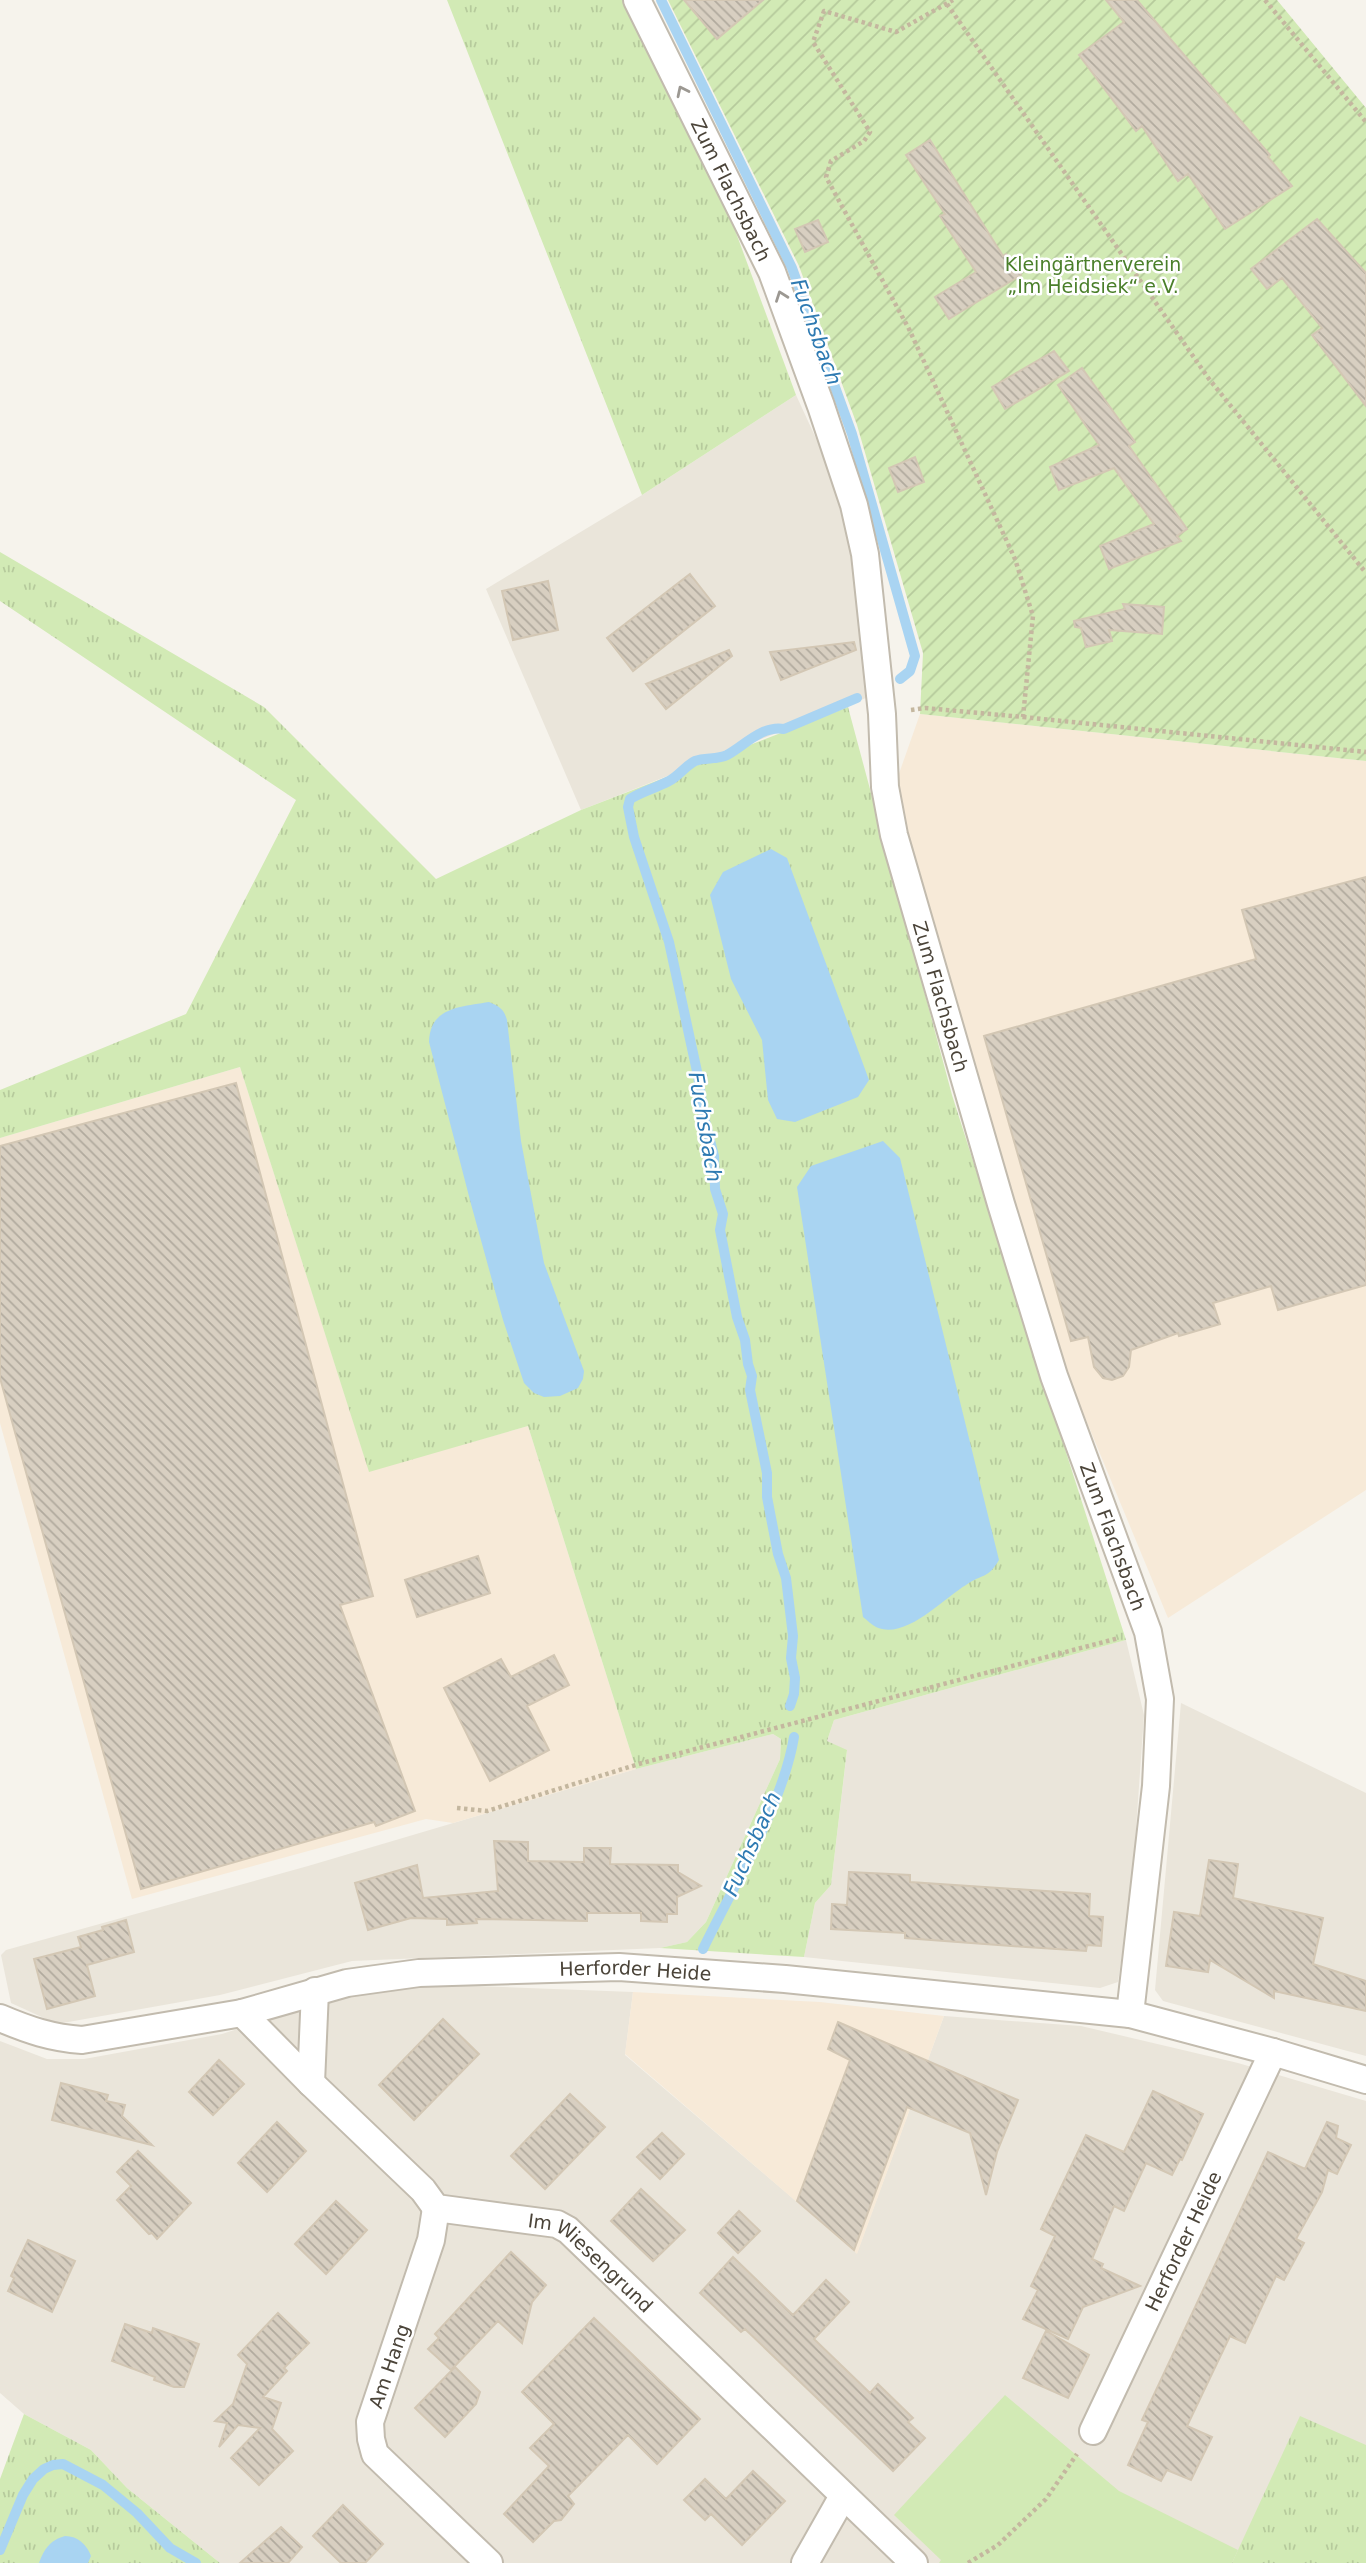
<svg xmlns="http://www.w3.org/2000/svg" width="1366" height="2563" font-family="'DejaVu Sans',sans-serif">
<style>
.residential{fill:#eae5da}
.commercial{fill:#f7ead8}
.grass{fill:url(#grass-tufts)}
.park{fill:#d2eab5}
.garden{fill:url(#garden-furrows)}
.water{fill:#a9d4f2}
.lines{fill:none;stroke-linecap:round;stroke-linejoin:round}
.stream{stroke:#a9d4f2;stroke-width:10}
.building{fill:url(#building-back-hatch);stroke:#d3c7b4;stroke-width:2}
.minor-casing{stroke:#c2bbae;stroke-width:30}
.path{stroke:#c4b79f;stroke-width:4.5;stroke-dasharray:3.5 3.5;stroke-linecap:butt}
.minor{stroke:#fff;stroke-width:26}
.oneway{stroke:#9c9892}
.labels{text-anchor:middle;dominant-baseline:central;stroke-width:5;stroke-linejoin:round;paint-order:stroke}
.street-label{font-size:19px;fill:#4b4439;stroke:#fff}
.park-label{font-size:19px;fill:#4a7f2a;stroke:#fff}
.water-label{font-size:21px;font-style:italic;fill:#2e7ab2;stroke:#fff}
</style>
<defs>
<pattern id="grass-tufts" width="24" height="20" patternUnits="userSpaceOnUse" patternTransform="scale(1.75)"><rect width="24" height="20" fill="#d2eab5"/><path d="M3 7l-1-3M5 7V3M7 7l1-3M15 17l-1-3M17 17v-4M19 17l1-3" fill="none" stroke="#b6ca9c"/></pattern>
<pattern id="garden-furrows" width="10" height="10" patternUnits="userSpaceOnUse" patternTransform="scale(1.75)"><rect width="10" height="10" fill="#d2eab5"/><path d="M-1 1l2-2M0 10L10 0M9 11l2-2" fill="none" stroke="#b6ca9c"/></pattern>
<pattern id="building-back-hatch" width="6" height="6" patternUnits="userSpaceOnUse" patternTransform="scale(1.75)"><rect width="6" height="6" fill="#d8cfc1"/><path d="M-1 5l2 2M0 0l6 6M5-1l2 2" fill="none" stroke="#b1aa9e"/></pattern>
</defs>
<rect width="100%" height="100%" fill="#f6f3ec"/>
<path class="residential" d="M 796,395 L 849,510 L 876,694 L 581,810 L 486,589 L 642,495 Z
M 1126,1640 L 1144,1715 L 1132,1886 L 1118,1982 L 1100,1988 L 804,1957 L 815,1903 L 831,1885 L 847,1751 L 827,1741 L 834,1720 Z
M 1181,1703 L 1366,1793 L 1366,2056 L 1163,2001 L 1155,1990 Z
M 773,1734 L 781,1739 L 780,1759 L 706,1922 L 687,1942 L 660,1948 L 352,1961 L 220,1995 L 57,2024 L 11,2003 L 1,1955 L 6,1950 L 308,1866 L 636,1769 Z
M 422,1984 L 633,1992 L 625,2055 L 857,2253 L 944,2016 L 1081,2026 L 1238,2063 L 1366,2101 L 1366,2563 L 220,2563 L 127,2488 L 91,2450 L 24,2414 L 0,2393 L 0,2041 L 47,2059 L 84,2059 L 222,2034 L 347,1994 Z"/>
<path class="commercial" d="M 920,714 L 1366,761 L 1366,1490 L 1168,1618 L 1067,1374 L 912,873 L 895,785 Z
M 240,1067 L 369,1471 L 528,1426 L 636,1769 L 453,1823 L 426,1819 L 132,1899 L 0,1423 L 0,1138 Z
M 633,1992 L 820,2002 L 944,2016 L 857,2254 L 625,2054 Z"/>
<path class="grass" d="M 447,0 L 624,0 L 732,222 L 796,395 L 642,495 Z
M 0,552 L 264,707 L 436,879 L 581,810 L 848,707 L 952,1095 L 1126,1640 L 834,1720 L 827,1741 L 847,1750 L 831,1885 L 815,1903 L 804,1957 L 660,1948 L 687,1942 L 706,1922 L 780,1759 L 781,1739 L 773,1734 L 636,1769 L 528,1426 L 369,1472 L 240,1067 L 0,1138 L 0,1090 L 186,1014 L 296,800 L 0,601 Z
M 24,2414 L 91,2450 L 127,2488 L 220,2563 L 0,2563 L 0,2479 Z
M 1300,2416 L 1366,2445 L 1366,2563 L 1232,2563 Z"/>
<path class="park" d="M 1005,2395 L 1119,2491 L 1238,2550 L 1232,2563 L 939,2563 L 941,2560 L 894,2515 Z"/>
<path class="garden" d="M 668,0 L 1277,0 L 1366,108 L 1366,761 L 920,714 L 923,653 L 857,425 L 799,266 Z"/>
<path class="water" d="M 771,849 L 787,858 L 869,1080 L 858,1097 L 795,1122 L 777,1119 L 768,1100 L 762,1040 L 731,979 L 710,895 L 723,872 Z
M 489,1002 C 499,1006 504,1009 507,1020 L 521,1141 L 544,1263 L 584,1371 L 583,1379 L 578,1388 L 560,1396 L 544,1397 L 534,1393 L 524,1383 L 503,1320 L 471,1204 L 429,1042 C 430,1007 460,1007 489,1002 Z
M 883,1141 L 900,1158 L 999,1560 C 987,1580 983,1573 966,1585 C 944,1598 905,1641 876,1627 C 872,1625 867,1620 863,1617 L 797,1187 L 811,1166 Z
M 65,2536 C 78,2536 87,2545 91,2556 L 88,2563 L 39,2563 C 44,2549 50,2540 65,2536 Z"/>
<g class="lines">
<path class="stream" d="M 661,0 L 792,268 L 852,434 L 915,656 L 910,671 L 900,679
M 790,1706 L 794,1694 L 795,1678 L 791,1658 L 793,1636 L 786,1578 L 778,1554 L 767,1497 L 767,1473 L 750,1390 L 752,1376 L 748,1364 L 745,1340 L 737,1317 L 720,1230 L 723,1214 L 715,1189 L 714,1156 L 704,1117 L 698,1076 L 669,942 L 634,837 L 628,807 L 630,799 C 643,791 656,788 669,781 C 679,776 685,766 695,761 C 705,757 717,760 727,755 C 744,746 762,725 784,729 L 857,698
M 703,1949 C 733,1887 783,1804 794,1737
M 0,2550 L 23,2495 L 33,2479 L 44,2469 L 53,2465 L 63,2464 L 103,2485 L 137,2513 L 170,2548 L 196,2563"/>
</g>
<path class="building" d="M 684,0 L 763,0 L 717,39 Z
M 1106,0 L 1137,0 L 1270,155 L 1268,157 L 1292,186 L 1225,229 L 1188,174 L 1178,181 L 1142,126 L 1136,131 L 1079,55 L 1124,22 Z
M 930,140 L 1003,256 L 1006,254 L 1021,275 L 949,319 L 935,297 L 976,272 L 940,216 L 945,214 L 906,155 Z
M 1317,219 L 1366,273 L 1366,406 L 1312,335 L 1322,328 L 1282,278 L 1267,289 L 1251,269 Z
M 818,220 L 828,242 L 805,252 L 795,229 Z
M 1054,351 L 1069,371 L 1005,409 L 992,387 Z
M 1082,368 L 1135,442 L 1129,446 L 1187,529 L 1177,536 L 1181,541 L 1109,569 L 1100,546 L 1154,524 L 1114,468 L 1059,490 L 1050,467 L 1099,445 L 1058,385 Z
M 915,457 L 924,482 L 898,492 L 889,468 Z
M 690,574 L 715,606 L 633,671 L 607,638 Z
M 548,581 L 558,630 L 513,640 L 502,591 Z
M 1123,604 L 1164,607 L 1162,634 L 1109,630 L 1112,641 L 1086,647 L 1081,628 L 1075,627 L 1074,621 L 1125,609 Z
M 854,642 L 856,650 L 781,680 L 770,652 Z
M 729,650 L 732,656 L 666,709 L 646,684 Z
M 1366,877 L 1366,1285 L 1278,1310 L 1271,1286 L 1213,1303 L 1220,1324 L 1179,1336 L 1178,1333 L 1131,1350 L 1129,1367 L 1123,1376 L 1112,1380 L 1103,1378 L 1094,1367 L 1088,1337 L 1071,1341 L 984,1036 L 1256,959 L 1242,910 Z
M 236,1083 L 373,1596 L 340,1605 L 415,1811 L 376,1826 L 374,1822 L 141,1889 L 0,1378 L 0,1146 Z
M 478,1556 L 490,1593 L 417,1617 L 405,1580 Z
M 554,1655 L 569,1685 L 527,1706 L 549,1750 L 490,1781 L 444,1688 L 501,1659 L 511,1677 Z
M 494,1841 L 528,1842 L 528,1861 L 584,1862 L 584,1848 L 611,1848 L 610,1864 L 678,1865 L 678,1872 L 701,1886 L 677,1897 L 677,1914 L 667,1914 L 667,1922 L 641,1921 L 641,1913 L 587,1913 L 587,1921 L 476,1919 L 477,1923 L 447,1925 L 447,1919 L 411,1918 L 368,1930 L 355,1883 L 417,1865 L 423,1898 L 498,1891 Z
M 1209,1860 L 1238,1864 L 1233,1898 L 1323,1918 L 1313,1964 L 1366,1981 L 1366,2011 L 1274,1991 L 1274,1998 L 1210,1960 L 1208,1972 L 1166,1966 L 1174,1912 L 1200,1916 Z
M 849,1872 L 910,1875 L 910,1882 L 1090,1894 L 1089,1916 L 1103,1917 L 1101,1946 L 1087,1945 L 1086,1951 L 1026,1947 L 905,1938 L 905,1933 L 831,1929 L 832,1904 L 847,1905 Z
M 126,1920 L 134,1952 L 87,1965 L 95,1996 L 47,2009 L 34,1959 L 81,1947 L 78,1937 L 103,1930 L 102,1927 Z
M 443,2019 L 479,2054 L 414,2120 L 379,2085 Z
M 838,2022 L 1018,2100 L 997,2152 L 986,2195 L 970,2133 L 907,2107 L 854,2250 L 797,2201 L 850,2060 L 828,2049 Z
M 219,2060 L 244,2084 L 213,2115 L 189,2092 Z
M 61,2083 L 108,2095 L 106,2101 L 125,2105 L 122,2116 L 152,2145 L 52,2120 Z
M 1153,2091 L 1203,2114 L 1182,2160 L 1180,2159 L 1172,2175 L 1146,2163 L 1124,2211 L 1114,2206 L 1092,2259 L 1103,2264 L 1101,2268 L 1140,2286 L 1083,2307 L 1068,2339 L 1023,2319 L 1038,2290 L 1031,2286 L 1055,2236 L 1041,2229 L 1086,2135 L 1124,2152 Z
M 570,2094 L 605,2127 L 545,2189 L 511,2156 Z
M 277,2122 L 306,2151 L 267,2192 L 238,2163 Z
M 1327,2122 L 1338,2126 L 1336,2138 L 1351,2145 L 1337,2174 L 1328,2170 L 1322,2192 L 1296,2239 L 1304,2243 L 1284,2280 L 1276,2276 L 1245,2343 L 1230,2336 L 1187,2426 L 1212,2437 L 1191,2480 L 1167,2470 L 1161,2481 L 1128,2465 L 1148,2422 L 1142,2420 L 1268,2152 L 1305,2169 Z
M 662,2133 L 684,2154 L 660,2179 L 637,2157 Z
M 138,2151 L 191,2203 L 157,2239 L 152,2233 L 149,2234 L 117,2200 L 131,2186 L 117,2172 Z
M 641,2189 L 685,2230 L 653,2261 L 611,2221 Z
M 336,2201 L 367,2230 L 326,2274 L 295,2244 Z
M 739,2211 L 760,2231 L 738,2253 L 718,2233 Z
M 28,2240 L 75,2261 L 52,2312 L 8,2291 L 14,2278 L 11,2276 Z
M 511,2252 L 546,2285 L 532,2302 L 522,2343 L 498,2321 L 451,2370 L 428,2349 L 439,2338 L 435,2334 Z
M 733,2257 L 793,2315 L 826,2280 L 849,2302 L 814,2339 L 870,2393 L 878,2384 L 913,2418 L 908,2422 L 925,2438 L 893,2471 L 745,2329 L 741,2332 L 700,2293 Z
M 278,2313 L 309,2343 L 284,2368 L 287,2371 L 263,2397 L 281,2403 L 272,2429 L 293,2451 L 259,2485 L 231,2458 L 260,2428 L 238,2425 L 219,2447 L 227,2423 L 215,2421 L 233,2404 L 247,2364 L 238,2355 Z
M 594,2318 L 700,2419 L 657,2464 L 628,2435 L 568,2496 L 574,2504 L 561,2520 L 554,2521 L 533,2542 L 504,2514 L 549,2466 L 530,2448 L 554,2424 L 522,2392 Z
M 125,2324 L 152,2333 L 153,2328 L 199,2344 L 184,2387 L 174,2387 L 154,2380 L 155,2377 L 112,2361 Z
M 1046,2331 L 1089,2355 L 1068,2398 L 1023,2378 Z
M 455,2367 L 480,2392 L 476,2404 L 445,2437 L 415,2408 Z
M 753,2471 L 785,2501 L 742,2545 L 711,2514 L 705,2520 L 684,2500 L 705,2479 L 726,2499 Z
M 343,2505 L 383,2544 L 365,2563 L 341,2563 L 313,2536 Z
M 281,2527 L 302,2547 L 288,2563 L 240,2563 Z"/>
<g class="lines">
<g class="minor-casing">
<g id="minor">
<path id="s1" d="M 637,0 L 772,272 L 821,406 L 854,505 L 865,554 L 882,714 L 885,787 L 894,835 L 1001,1204 L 1054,1376 L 1148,1632 L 1160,1699 L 1156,1786 L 1130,2014"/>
<path id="s2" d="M 242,2013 L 311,2083 L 423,2190 L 436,2208 L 557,2224 L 568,2230 L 914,2563"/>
<path id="s3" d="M 0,2018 C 28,2030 52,2038 82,2040 L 242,2013 L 347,1983 L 419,1973 L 619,1967 L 785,1979 L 1130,2014 L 1273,2052 L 1366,2080"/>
<path d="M 311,2083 L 315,1991"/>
<path d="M 436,2208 L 431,2240 L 370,2422 L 371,2439 L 375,2454 L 489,2563"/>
<path id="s4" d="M 1093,2431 L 1273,2052"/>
<path d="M 805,2563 L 843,2496"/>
</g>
</g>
<path class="path" d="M 1265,0 L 1366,122
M 947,4 L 1209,379 L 1366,573
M 911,710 L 925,708 L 1023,717 L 1033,616 L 1015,559 L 909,329 L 826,177 L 831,161 L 864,141 L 870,132 L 813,42 L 824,11 L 896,32 L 953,0
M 1023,717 L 1366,752
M 457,1808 L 487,1811 L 642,1763 L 1119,1638
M 968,2563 L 998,2545 L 1046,2499 L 1077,2454"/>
<use href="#minor" class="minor"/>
</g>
<defs><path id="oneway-chevron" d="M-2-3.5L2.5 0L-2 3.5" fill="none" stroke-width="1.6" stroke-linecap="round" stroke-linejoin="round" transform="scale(1.75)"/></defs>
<g class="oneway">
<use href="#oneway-chevron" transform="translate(682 91) rotate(-116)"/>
<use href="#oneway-chevron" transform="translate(781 296) rotate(-110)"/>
</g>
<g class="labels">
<g class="street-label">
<text stroke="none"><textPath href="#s1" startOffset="212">Zum Flachsbach</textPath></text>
<text stroke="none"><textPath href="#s1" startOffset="1052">Zum Flachsbach</textPath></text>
<text stroke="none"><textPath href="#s1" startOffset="1619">Zum Flachsbach</textPath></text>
<text stroke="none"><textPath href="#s3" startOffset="646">Herforder Heide</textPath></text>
<text stroke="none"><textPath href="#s4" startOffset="210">Herforder Heide</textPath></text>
<text stroke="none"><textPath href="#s2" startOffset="446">Im Wiesengrund</textPath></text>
<text transform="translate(389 2366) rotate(-71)">Am Hang</text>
</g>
<g class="park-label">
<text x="1093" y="264">Kleingärtnerverein<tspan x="1093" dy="22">„Im Heidsiek“ e.V.</tspan></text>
</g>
<g class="water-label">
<text transform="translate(816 332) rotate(70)">Fuchsbach</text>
<text transform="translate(705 1127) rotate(80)">Fuchsbach</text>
<text transform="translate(752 1844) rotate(-66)">Fuchsbach</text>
</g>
</g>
</svg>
